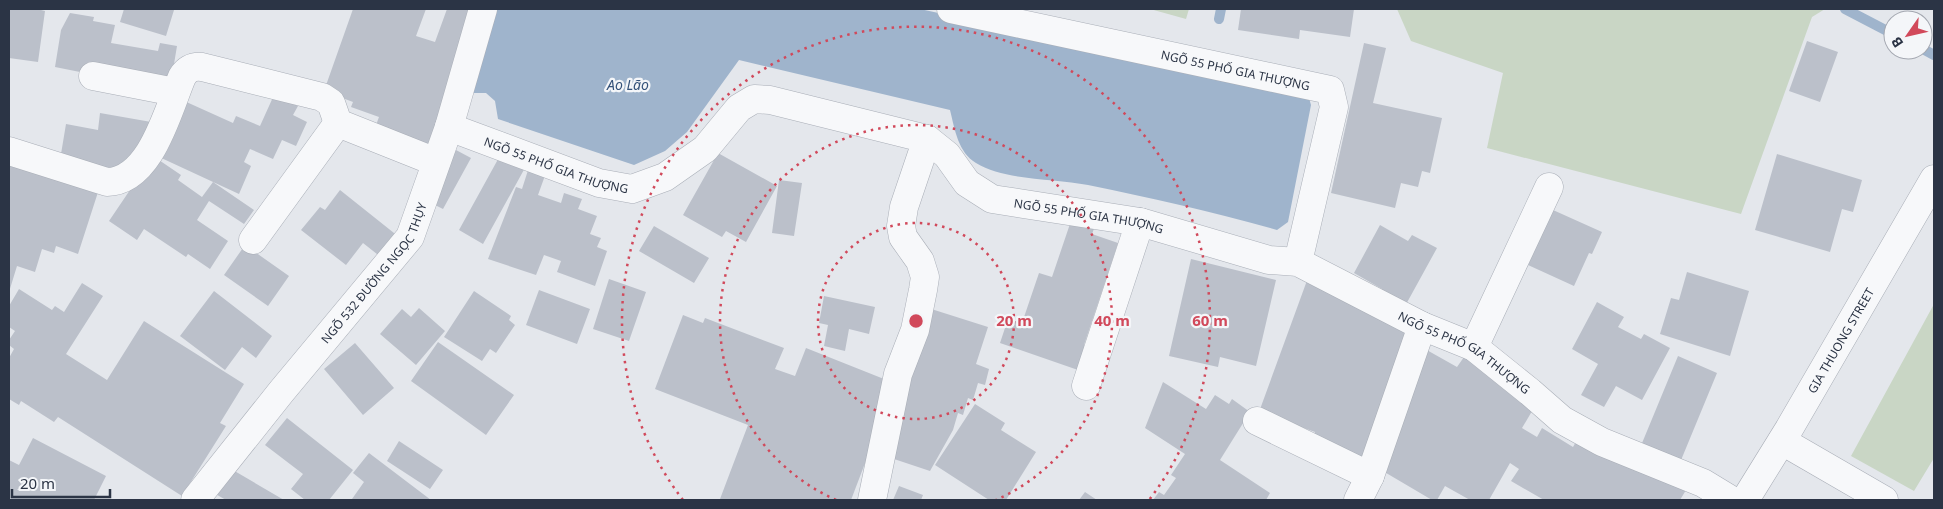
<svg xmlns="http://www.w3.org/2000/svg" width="1943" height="509" font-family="'Noto Sans',sans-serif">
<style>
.green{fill:#c9d6c5}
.water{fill:#9fb4cc}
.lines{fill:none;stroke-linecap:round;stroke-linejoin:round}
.stream{stroke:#9fb4cc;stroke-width:10}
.building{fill:#bbc0ca}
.minor-casing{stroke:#a9aeb7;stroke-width:29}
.minor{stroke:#f7f8fa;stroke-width:28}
.ring{fill:none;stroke:#d1495b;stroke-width:2.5;stroke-dasharray:2.5 5}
.labels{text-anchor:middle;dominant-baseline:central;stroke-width:4.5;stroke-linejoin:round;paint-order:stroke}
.street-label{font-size:12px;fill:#2b3445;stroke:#f4f6f9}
.water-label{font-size:14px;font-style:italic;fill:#34527a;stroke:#f4f6f9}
.centre{fill:#d1495b;stroke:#f4f6f9;stroke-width:2.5}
.ring-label{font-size:15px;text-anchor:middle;font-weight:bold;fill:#d1495b;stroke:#f4f6f9;stroke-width:4.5;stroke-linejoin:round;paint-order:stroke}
</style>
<rect width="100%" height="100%" fill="#e4e7ec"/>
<path class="green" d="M 1150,9 L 1189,9 L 1186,19 Z
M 1397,9 L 1825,9 L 1812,17 L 1741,214 L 1487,148 L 1503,73 L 1411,41 Z
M 1934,304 L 1934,458 L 1914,491 L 1851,456 Z"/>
<path class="water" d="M 493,9 L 920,9 L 1049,37 L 1306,88 L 1311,105 L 1288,222 L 1277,230 C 1214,212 1151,198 1088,185 C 1054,178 1005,181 976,163 C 958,152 955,130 950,110 L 739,60 L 687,132 L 665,151 L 634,165 L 498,119 L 495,101 L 486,93 L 469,93 Z"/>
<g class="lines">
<path class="stream" d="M 1845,9 L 1893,34
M 1219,19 L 1221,9
M 1923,49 L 1934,55"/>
</g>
<path class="building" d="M 9,9 L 37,9 L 45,11 L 38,62 L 9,58 Z
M 124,9 L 174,10 L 166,36 L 120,22 Z
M 353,9 L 426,9 L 416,36 L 435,42 L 447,9 L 479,9 L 431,145 L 376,125 L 379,117 L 351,107 L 353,102 L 324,91 Z
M 1241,9 L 1354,9 L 1350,37 L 1300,30 L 1299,39 L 1238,30 Z
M 70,13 L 94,17 L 93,21 L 115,25 L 111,43 L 158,51 L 160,43 L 177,46 L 171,82 L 85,73 L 55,67 L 61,30 Z
M 1807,41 L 1838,52 L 1820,102 L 1789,91 Z
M 1364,43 L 1386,48 L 1373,103 L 1442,118 L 1430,173 L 1422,171 L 1418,187 L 1401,183 L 1395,208 L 1331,193 Z
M 274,95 L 298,106 L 293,115 L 307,122 L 296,146 L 282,140 L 273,159 L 250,149 L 244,162 L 251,166 L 239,194 L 157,156 L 182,100 L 233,123 L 236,116 L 260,126 Z
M 100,113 L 157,123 L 120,171 L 60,160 L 66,124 L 98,130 Z
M 456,150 L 471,158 L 443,209 L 427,201 Z
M 502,152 L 526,166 L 483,244 L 459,230 Z
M 718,153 L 777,186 L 746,242 L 726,231 L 722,237 L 683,215 Z
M 1777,154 L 1862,180 L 1853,212 L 1842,209 L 1830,252 L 1755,230 Z
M 9,155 L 100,186 L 78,254 L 56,246 L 54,253 L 42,249 L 35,272 L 17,266 L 9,292 Z
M 153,156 L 181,175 L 178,180 L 202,197 L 213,182 L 254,210 L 244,224 L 209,201 L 197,220 L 228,241 L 210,269 L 188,254 L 186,257 L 144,229 L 137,240 L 109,221 Z
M 530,164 L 547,170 L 538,195 L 561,203 L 564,193 L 582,199 L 578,209 L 597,216 L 590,234 L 601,238 L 597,247 L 607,251 L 595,286 L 557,272 L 561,261 L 544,255 L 536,275 L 488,259 L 516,187 L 522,189 Z
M 779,180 L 802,183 L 794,236 L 772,233 Z
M 340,190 L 399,237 L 382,258 L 363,243 L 346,265 L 301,230 L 320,207 L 325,210 Z
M 1553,210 L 1602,232 L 1592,254 L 1589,253 L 1574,286 L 1528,265 Z
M 1073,215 L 1096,223 L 1092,234 L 1118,243 L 1084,345 L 1086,345 L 1078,370 L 1000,343 L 1008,319 L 1022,323 L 1039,273 L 1052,277 Z
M 1380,225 L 1408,241 L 1412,235 L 1437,248 L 1404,308 L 1379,294 L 1382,289 L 1354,273 Z
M 654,226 L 709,258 L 694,283 L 639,251 Z
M 245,245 L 289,276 L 268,306 L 224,275 Z
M 1191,259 L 1276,280 L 1256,366 L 1220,357 L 1218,367 L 1169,356 Z
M 1687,272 L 1749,291 L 1730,356 L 1660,334 L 1671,298 L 1679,300 Z
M 1309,275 L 1415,328 L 1368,460 L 1312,439 L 1315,432 L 1259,412 Z
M 609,279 L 646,292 L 629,341 L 593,329 Z
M 82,283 L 103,296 L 66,354 L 107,380 L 144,321 L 244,384 L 220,423 L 226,426 L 182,496 L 58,417 L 54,422 L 21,401 L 19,405 L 9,399 L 9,358 L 14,349 L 9,345 L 9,340 L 15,331 L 9,327 L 9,306 L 19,289 L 52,310 L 55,306 L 64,312 Z
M 539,290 L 590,309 L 577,344 L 526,325 Z
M 214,291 L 272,336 L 256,358 L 242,347 L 225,370 L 180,336 Z
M 474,291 L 511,316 L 509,320 L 515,325 L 496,353 L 490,349 L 482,361 L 444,337 Z
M 824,296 L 875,307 L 869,334 L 849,329 L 845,351 L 824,346 L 828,325 L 819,323 Z
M 1597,302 L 1624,317 L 1618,327 L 1641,339 L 1644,334 L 1670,348 L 1642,400 L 1616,386 L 1604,407 L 1581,395 L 1598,364 L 1572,349 Z
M 925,307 L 988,327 L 976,364 L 989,369 L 985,385 L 978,383 L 973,400 L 968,398 L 963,415 L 958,413 L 953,430 L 930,471 L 882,455 Z
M 419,308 L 445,331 L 416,365 L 380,334 L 402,309 L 411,317 Z
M 683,315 L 703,323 L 705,318 L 784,348 L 775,369 L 795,376 L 806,348 L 889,381 L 883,416 L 851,500 L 720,499 L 748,425 L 655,389 Z
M 438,342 L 514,395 L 486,435 L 411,381 Z
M 355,343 L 394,388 L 363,415 L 324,369 Z
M 1425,349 L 1457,367 L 1464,357 L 1538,401 L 1522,428 L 1537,437 L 1542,428 L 1573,447 L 1577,440 L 1689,485 L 1680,500 L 1544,500 L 1511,481 L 1519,469 L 1510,463 L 1489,500 L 1470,500 L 1445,486 L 1437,500 L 1432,500 L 1376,467 Z
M 1678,356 L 1717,373 L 1679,465 L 1640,448 Z
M 1163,382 L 1206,409 L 1215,395 L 1229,404 L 1232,399 L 1250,412 L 1220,460 L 1270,493 L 1266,500 L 1153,500 L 1159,492 L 1164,495 L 1176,478 L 1171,475 L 1185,454 L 1145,428 Z
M 975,404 L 1005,423 L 1001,430 L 1036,452 L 1006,500 L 989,500 L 935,465 Z
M 287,418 L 353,470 L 329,500 L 305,500 L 291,489 L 303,474 L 265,445 Z
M 33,438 L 106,476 L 94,500 L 9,500 L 9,460 L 19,465 Z
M 399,441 L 443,470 L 430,489 L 387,461 Z
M 369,453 L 431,500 L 354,500 L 352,499 L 364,482 L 353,473 Z
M 226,466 L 284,500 L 226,500 L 212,492 Z
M 899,486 L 923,495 L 921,500 L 893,500 Z
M 1085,492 L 1097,500 L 1079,500 Z"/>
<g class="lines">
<g class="minor-casing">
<g id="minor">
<path id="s1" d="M 951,9 L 1330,90 L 1334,107 L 1298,262"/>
<path d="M 93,76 L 175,92"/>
<path id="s2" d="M 449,127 L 599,183 L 632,189 L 665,177 L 705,149 L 739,108 L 754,99 L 770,100 L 927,139 L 947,155 L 967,183 L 992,199 L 1140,222 L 1269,260 L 1298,262 L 1422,326 L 1474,347 L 1530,392 L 1562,420 L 1602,442 L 1703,483 L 1731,500"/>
<path d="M 9,151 L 107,182 C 151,181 168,110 182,77 C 187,69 192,66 202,67 L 322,97 L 331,103 L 338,123 L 436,162"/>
<path d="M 253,240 L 338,123"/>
<path d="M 1474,347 L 1549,187"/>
<path d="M 1086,386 L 1140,222"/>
<path d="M 1257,421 L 1370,476"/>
<path d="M 1782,441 L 1884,500"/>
<path id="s3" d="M 195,500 L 281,392 L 410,237 L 449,127 L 483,9"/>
<path d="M 872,500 L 898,374 L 915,330 L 923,290 L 925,277 L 920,261 L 903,237 L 901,226 L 904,207 L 927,139"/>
<path d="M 1358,500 L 1370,476 L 1422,326"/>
<path id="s4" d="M 1745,500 L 1789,429 L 1934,179"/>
</g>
</g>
<use href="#minor" class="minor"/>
</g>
<g class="ring">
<circle cx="916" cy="321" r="98"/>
<path d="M836 500A196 196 0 1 1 996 500"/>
<path d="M683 500A294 294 0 1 1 1149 500"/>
</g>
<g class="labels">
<g class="street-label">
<text stroke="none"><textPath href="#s1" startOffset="291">NGÕ 55 PHỐ GIA THƯỢNG</textPath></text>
<text stroke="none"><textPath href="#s2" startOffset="114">NGÕ 55 PHỐ GIA THƯỢNG</textPath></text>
<text stroke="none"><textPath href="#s2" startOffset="714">NGÕ 55 PHỐ GIA THƯỢNG</textPath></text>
<text stroke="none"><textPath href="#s3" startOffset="290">NGÕ 532 ĐƯỜNG NGỌC THỤY</textPath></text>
<text stroke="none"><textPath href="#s4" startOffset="186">GIA THUONG STREET</textPath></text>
<text stroke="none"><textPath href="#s2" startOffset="1119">NGÕ 55 PHỐ GIA THƯỢNG</textPath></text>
</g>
<g class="water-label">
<text x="628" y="84">Ao Lão</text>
</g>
</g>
<circle cx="916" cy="321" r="8" class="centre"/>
<g class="ring-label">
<text x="1014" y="326">20 m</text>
<text x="1112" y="326">40 m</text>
<text x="1210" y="326">60 m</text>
</g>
<rect width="1943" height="509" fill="none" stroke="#2b3445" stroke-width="20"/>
<g transform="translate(1908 35) rotate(236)"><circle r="24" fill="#f4f6f9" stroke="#a4a8b1"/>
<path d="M0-4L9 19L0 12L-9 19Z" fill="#d1495b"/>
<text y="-8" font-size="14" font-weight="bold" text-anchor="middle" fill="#2b3445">B</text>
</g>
<path d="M12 489v8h98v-8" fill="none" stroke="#2b3445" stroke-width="2.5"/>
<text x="20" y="489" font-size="15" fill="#2b3445" stroke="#f4f6f9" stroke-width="4" paint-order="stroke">20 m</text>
</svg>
